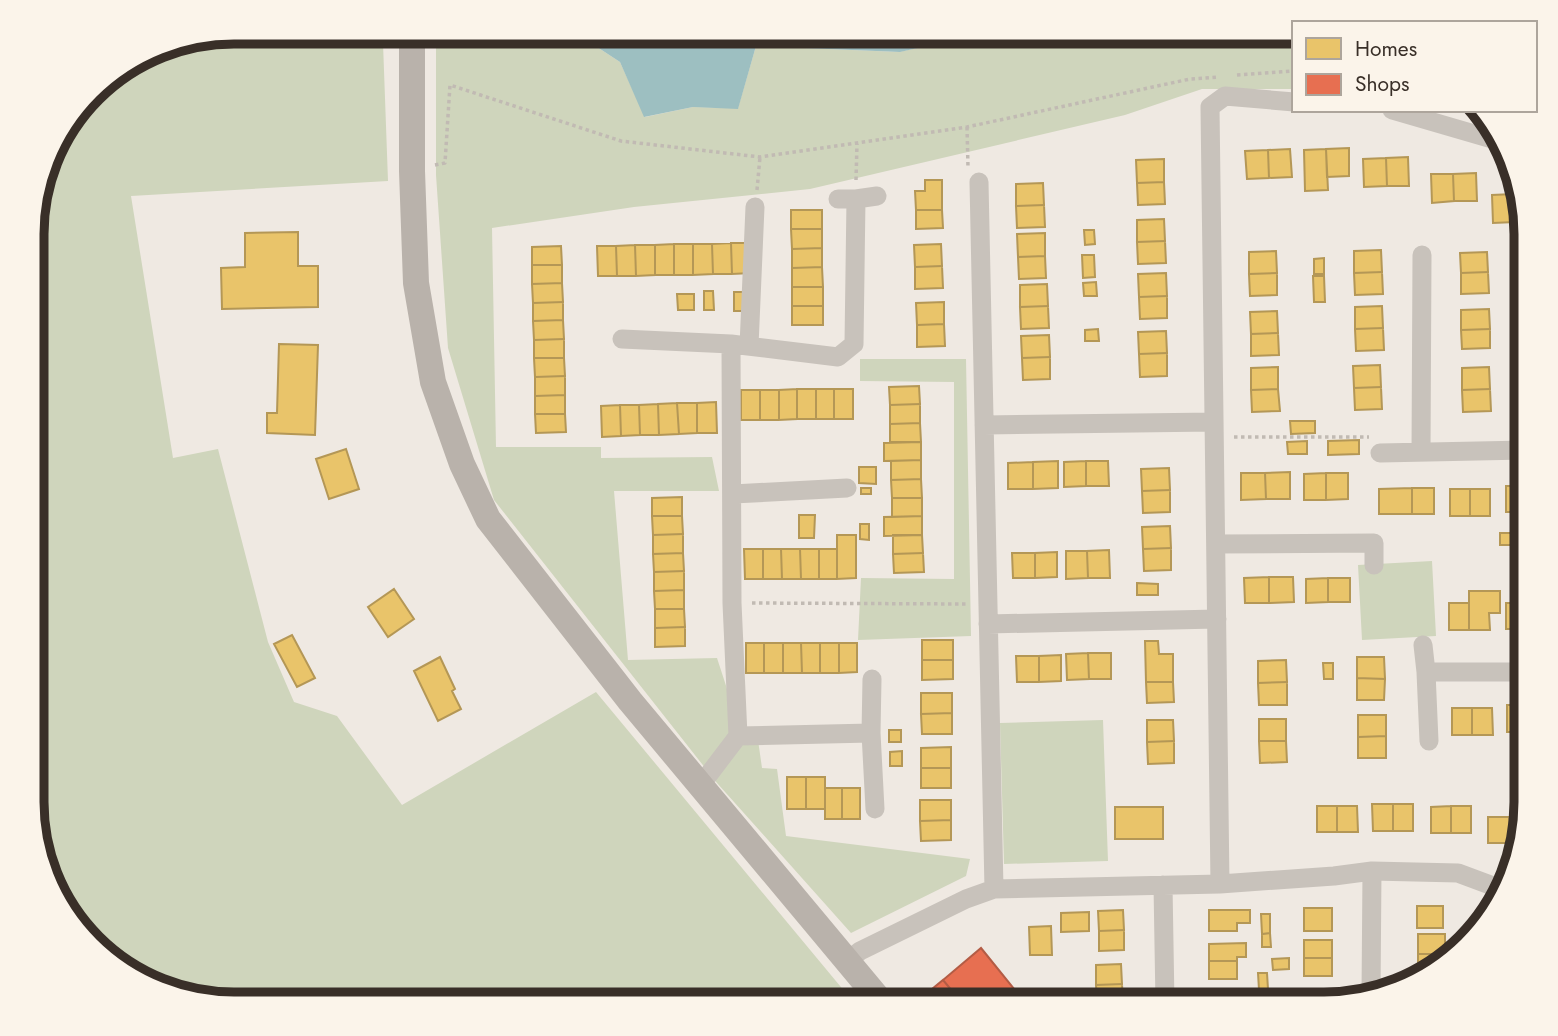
<svg xmlns="http://www.w3.org/2000/svg" width="1558" height="1036" font-family="Jost,sans-serif">
<style>
.green{fill:#cfd5bc}
.water{fill:#9dbfc1}
.homes{fill:#e9c46a;stroke:#b49756;stroke-width:2}
.shops{fill:#e76f51;stroke:#b35c45;stroke-width:2}
.lines{fill:none;stroke-linecap:round;stroke-linejoin:round}
.path{stroke:#c1bab3;stroke-width:3.5;stroke-dasharray:3.5 3.5;stroke-linecap:butt}
.street{stroke:#c8c2bb;stroke-width:19}
.secondary{stroke:#b9b2ab;stroke-width:26}
.rim{fill:none;stroke:#392f28;stroke-width:9}
</style>
<rect width="100%" height="100%" fill="#efe9e2"/>
<path class="green" d="M 233,32 L 394,32 L 383,43 L 388,181 L 131,196 L 173,458 L 218,449 L 268,642 L 294,702 L 337,716 L 402,805 L 596,692 L 855,1004 L 233,1004 L 121,970 L 59,904 L 33,828 L 33,207 L 53,144 L 100,82 L 157,47 Z
M 426,32 L 524,32 L 591,43 L 620,62 L 645,117 L 693,107 L 738,108 L 756,46 L 899,52 L 957,39 L 1051,32 L 1294,32 L 1294,89 L 1202,89 L 1125,115 L 810,189 L 634,207 L 492,228 L 496,447 L 601,447 L 601,458 L 712,457 L 719,491 L 614,491 L 628,660 L 717,658 L 743,738 L 758,740 L 762,768 L 777,769 L 786,836 L 970,859 L 966,876 L 851,933 L 717,783 L 494,500 L 448,348 L 436,175 L 436,40 Z
M 860,359 L 966,359 L 971,636 L 858,640 L 861,578 L 954,579 L 954,382 L 860,381 Z
M 1432,561 L 1436,636 L 1362,640 L 1358,565 Z
M 1103,720 L 1108,861 L 1004,864 L 1000,723 Z"/>
<path class="water" d="M 524,32 L 1051,32 L 957,39 L 900,52 L 756,46 L 738,109 L 693,107 L 644,117 L 620,62 L 591,43 Z"/>
<path class="homes" d="M 1349,148 L 1349,176 L 1327,177 L 1326,149 Z
M 1290,149 L 1292,177 L 1269,178 L 1268,150 Z
M 1326,149 L 1328,190 L 1305,191 L 1304,150 Z
M 1268,150 L 1269,178 L 1247,179 L 1245,151 Z
M 1408,157 L 1409,186 L 1387,186 L 1386,158 Z
M 1386,158 L 1387,186 L 1364,187 L 1363,159 Z
M 1164,159 L 1164,182 L 1137,183 L 1136,160 Z
M 1476,173 L 1477,201 L 1454,201 L 1453,174 Z
M 1431,174 L 1453,174 L 1454,201 L 1432,203 Z
M 925,180 L 942,180 L 942,210 L 916,210 L 915,191 L 925,191 Z
M 1164,182 L 1165,204 L 1138,205 L 1137,183 Z
M 1043,183 L 1044,205 L 1016,206 L 1016,184 Z
M 1518,193 L 1526,221 L 1515,222 L 1514,194 Z
M 1514,194 L 1515,222 L 1493,223 L 1492,195 Z
M 1044,205 L 1045,227 L 1017,228 L 1016,206 Z
M 791,210 L 822,210 L 822,229 L 791,229 Z
M 916,210 L 942,210 L 943,228 L 916,229 Z
M 1164,219 L 1165,241 L 1137,242 L 1137,220 Z
M 791,229 L 822,229 L 822,248 L 792,249 Z
M 1084,230 L 1094,230 L 1095,244 L 1085,245 Z
M 298,232 L 298,266 L 318,266 L 318,307 L 222,309 L 221,268 L 245,267 L 245,233 Z
M 1045,233 L 1045,256 L 1018,257 L 1017,234 Z
M 1165,241 L 1166,263 L 1138,264 L 1137,242 Z
M 731,243 L 732,274 L 713,274 L 712,244 Z
M 731,243 L 750,243 L 751,273 L 732,274 Z
M 674,244 L 693,244 L 693,275 L 674,275 Z
M 674,244 L 674,275 L 655,275 L 655,245 Z
M 693,244 L 712,244 L 713,274 L 693,275 Z
M 941,244 L 942,266 L 915,267 L 914,245 Z
M 635,245 L 655,245 L 655,275 L 636,276 Z
M 635,245 L 636,276 L 617,276 L 616,246 Z
M 561,246 L 562,265 L 532,265 L 532,247 Z
M 597,246 L 616,246 L 617,276 L 598,276 Z
M 822,248 L 822,267 L 792,268 L 792,249 Z
M 1381,250 L 1382,272 L 1354,273 L 1354,251 Z
M 1276,251 L 1277,273 L 1249,274 L 1249,252 Z
M 1487,252 L 1488,272 L 1461,273 L 1460,253 Z
M 1082,255 L 1094,255 L 1095,277 L 1083,278 Z
M 1045,256 L 1046,278 L 1019,279 L 1018,257 Z
M 1324,258 L 1324,274 L 1314,274 L 1314,259 Z
M 532,265 L 562,265 L 562,283 L 532,284 Z
M 942,266 L 943,288 L 915,289 L 915,267 Z
M 822,267 L 823,287 L 792,287 L 792,268 Z
M 1382,272 L 1383,294 L 1355,295 L 1354,273 Z
M 1488,272 L 1489,293 L 1461,294 L 1461,273 Z
M 1166,273 L 1167,296 L 1139,297 L 1138,274 Z
M 1277,273 L 1277,295 L 1250,296 L 1249,274 Z
M 1519,273 L 1526,273 L 1526,295 L 1520,295 Z
M 1313,276 L 1324,276 L 1325,302 L 1314,302 Z
M 1096,282 L 1097,296 L 1084,296 L 1083,283 Z
M 562,283 L 563,302 L 533,303 L 532,284 Z
M 1047,284 L 1048,306 L 1020,307 L 1020,285 Z
M 792,287 L 823,287 L 823,306 L 792,306 Z
M 704,291 L 713,291 L 714,310 L 704,310 Z
M 734,292 L 748,292 L 747,311 L 734,311 Z
M 677,294 L 694,294 L 694,310 L 678,310 Z
M 1167,296 L 1167,318 L 1140,319 L 1139,297 Z
M 1520,301 L 1526,301 L 1526,328 L 1521,328 Z
M 563,302 L 563,320 L 533,321 L 533,303 Z
M 944,302 L 944,324 L 917,325 L 916,303 Z
M 792,306 L 823,306 L 823,325 L 792,325 Z
M 1048,306 L 1049,328 L 1021,329 L 1020,307 Z
M 1382,306 L 1383,328 L 1355,329 L 1355,307 Z
M 1489,309 L 1490,329 L 1461,330 L 1461,310 Z
M 1277,311 L 1278,333 L 1251,334 L 1250,312 Z
M 563,320 L 564,339 L 534,340 L 533,321 Z
M 944,324 L 945,346 L 917,347 L 917,325 Z
M 1383,328 L 1384,350 L 1356,351 L 1355,329 Z
M 1098,329 L 1099,341 L 1085,341 L 1085,330 Z
M 1490,329 L 1490,348 L 1462,349 L 1461,330 Z
M 1166,331 L 1167,353 L 1139,354 L 1138,332 Z
M 1278,333 L 1279,355 L 1251,356 L 1251,334 Z
M 1049,335 L 1050,357 L 1022,358 L 1021,336 Z
M 564,339 L 564,358 L 534,358 L 534,340 Z
M 279,344 L 318,345 L 315,435 L 267,433 L 267,413 L 277,413 Z
M 1167,353 L 1167,376 L 1140,377 L 1139,354 Z
M 1050,357 L 1050,379 L 1023,380 L 1022,358 Z
M 534,358 L 564,358 L 565,376 L 535,377 Z
M 1380,365 L 1381,387 L 1354,388 L 1353,366 Z
M 1278,367 L 1278,389 L 1251,390 L 1251,368 Z
M 1489,367 L 1490,389 L 1462,390 L 1462,368 Z
M 565,376 L 565,395 L 535,396 L 535,377 Z
M 919,386 L 920,404 L 890,405 L 889,387 Z
M 1381,387 L 1382,409 L 1355,410 L 1354,388 Z
M 797,389 L 797,419 L 779,420 L 779,390 Z
M 797,389 L 816,389 L 816,419 L 797,419 Z
M 816,389 L 834,389 L 834,419 L 816,419 Z
M 834,389 L 853,389 L 853,419 L 834,419 Z
M 1278,389 L 1280,411 L 1252,412 L 1251,390 Z
M 1490,389 L 1491,411 L 1463,412 L 1462,390 Z
M 741,390 L 760,390 L 760,420 L 741,420 Z
M 760,390 L 779,390 L 779,420 L 760,420 Z
M 565,395 L 565,414 L 535,414 L 535,396 Z
M 716,402 L 717,433 L 697,433 L 697,403 Z
M 677,403 L 679,434 L 659,435 L 658,404 Z
M 677,403 L 697,403 L 697,433 L 679,434 Z
M 658,404 L 659,435 L 640,435 L 639,405 Z
M 920,404 L 920,423 L 890,424 L 890,405 Z
M 620,405 L 621,436 L 602,437 L 601,406 Z
M 620,405 L 639,405 L 640,435 L 621,436 Z
M 535,414 L 565,414 L 566,432 L 536,433 Z
M 1290,421 L 1315,421 L 1315,433 L 1291,434 Z
M 920,423 L 921,442 L 890,442 L 890,424 Z
M 1359,440 L 1359,454 L 1328,455 L 1328,441 Z
M 1307,441 L 1307,454 L 1288,454 L 1287,442 Z
M 921,442 L 921,460 L 884,461 L 884,443 Z
M 346,449 L 359,489 L 329,499 L 316,459 Z
M 921,460 L 921,479 L 891,480 L 891,461 Z
M 1058,461 L 1058,488 L 1033,489 L 1033,462 Z
M 1086,461 L 1108,461 L 1109,486 L 1086,486 Z
M 1086,461 L 1086,486 L 1064,487 L 1064,462 Z
M 1033,462 L 1033,489 L 1008,489 L 1008,463 Z
M 859,467 L 876,467 L 876,484 L 859,483 Z
M 1169,468 L 1170,490 L 1142,491 L 1141,469 Z
M 1290,472 L 1290,499 L 1266,499 L 1265,473 Z
M 1241,473 L 1265,473 L 1266,499 L 1241,500 Z
M 1326,473 L 1348,473 L 1348,499 L 1326,500 Z
M 1326,473 L 1326,500 L 1304,500 L 1304,474 Z
M 921,479 L 922,498 L 892,498 L 891,480 Z
M 1506,486 L 1526,486 L 1526,512 L 1506,512 Z
M 861,488 L 871,488 L 871,494 L 861,494 Z
M 1412,488 L 1434,488 L 1434,514 L 1412,514 Z
M 1412,488 L 1412,514 L 1379,514 L 1379,489 Z
M 1450,489 L 1470,489 L 1470,516 L 1450,516 Z
M 1470,489 L 1490,489 L 1490,516 L 1470,516 Z
M 1170,490 L 1170,512 L 1143,513 L 1142,491 Z
M 682,497 L 682,516 L 652,516 L 652,498 Z
M 892,498 L 922,498 L 922,516 L 892,517 Z
M 799,515 L 815,515 L 814,538 L 799,538 Z
M 652,516 L 682,516 L 683,534 L 653,535 Z
M 922,516 L 922,535 L 884,536 L 884,517 Z
M 860,524 L 869,524 L 869,540 L 860,539 Z
M 1170,526 L 1171,548 L 1143,549 L 1142,527 Z
M 1500,533 L 1512,533 L 1512,545 L 1500,545 Z
M 683,534 L 683,553 L 653,554 L 653,535 Z
M 837,535 L 856,535 L 856,578 L 837,579 Z
M 893,535 L 922,535 L 923,553 L 893,554 Z
M 1171,548 L 1171,570 L 1144,571 L 1143,549 Z
M 744,549 L 763,549 L 763,579 L 745,579 Z
M 763,549 L 781,549 L 782,579 L 763,579 Z
M 781,549 L 800,549 L 801,579 L 782,579 Z
M 800,549 L 819,549 L 819,579 L 801,579 Z
M 819,549 L 837,549 L 837,579 L 819,579 Z
M 1109,550 L 1110,578 L 1088,578 L 1087,551 Z
M 1066,551 L 1087,551 L 1088,578 L 1066,579 Z
M 1057,552 L 1057,577 L 1035,578 L 1035,553 Z
M 683,553 L 684,571 L 654,572 L 653,554 Z
M 923,553 L 924,572 L 894,573 L 893,554 Z
M 1012,553 L 1035,553 L 1035,578 L 1013,578 Z
M 684,571 L 684,590 L 654,591 L 654,572 Z
M 1269,577 L 1293,577 L 1294,602 L 1269,603 Z
M 1269,577 L 1269,603 L 1245,603 L 1244,578 Z
M 1328,578 L 1350,578 L 1350,602 L 1328,602 Z
M 1328,578 L 1328,602 L 1306,603 L 1306,579 Z
M 1137,583 L 1158,584 L 1158,595 L 1137,595 Z
M 394,589 L 414,619 L 388,637 L 368,607 Z
M 684,590 L 684,609 L 655,609 L 654,591 Z
M 1469,591 L 1500,591 L 1500,613 L 1489,613 L 1490,630 L 1469,630 Z
M 1449,603 L 1469,603 L 1469,630 L 1449,630 Z
M 1506,603 L 1526,603 L 1526,629 L 1506,629 Z
M 655,609 L 684,609 L 685,627 L 655,628 Z
M 685,627 L 685,646 L 655,647 L 655,628 Z
M 292,635 L 315,678 L 297,687 L 274,644 Z
M 922,640 L 953,640 L 953,660 L 922,660 Z
M 1145,641 L 1158,641 L 1159,654 L 1173,654 L 1173,682 L 1146,682 Z
M 746,643 L 764,643 L 764,673 L 746,673 Z
M 764,643 L 783,643 L 783,673 L 764,673 Z
M 783,643 L 801,643 L 802,673 L 783,673 Z
M 801,643 L 820,643 L 820,673 L 802,673 Z
M 820,643 L 839,643 L 839,673 L 820,673 Z
M 839,643 L 857,643 L 857,672 L 839,673 Z
M 1088,653 L 1111,653 L 1111,679 L 1089,679 Z
M 1088,653 L 1089,679 L 1067,680 L 1066,654 Z
M 1061,655 L 1061,681 L 1039,682 L 1039,656 Z
M 1016,656 L 1039,656 L 1039,682 L 1017,682 Z
M 440,657 L 455,689 L 452,691 L 461,709 L 438,721 L 414,671 Z
M 1357,657 L 1384,657 L 1385,679 L 1357,678 Z
M 922,660 L 953,660 L 953,679 L 922,680 Z
M 1286,660 L 1287,682 L 1258,683 L 1258,661 Z
M 1323,663 L 1333,663 L 1333,679 L 1324,679 Z
M 1357,678 L 1385,679 L 1384,700 L 1357,700 Z
M 1146,682 L 1173,682 L 1174,702 L 1147,703 Z
M 1287,682 L 1287,705 L 1259,705 L 1258,683 Z
M 921,693 L 952,693 L 952,713 L 921,714 Z
M 1507,705 L 1526,705 L 1526,732 L 1507,732 Z
M 1452,708 L 1472,708 L 1472,735 L 1452,735 Z
M 1472,708 L 1492,708 L 1493,735 L 1472,735 Z
M 952,713 L 952,734 L 922,734 L 921,714 Z
M 1358,715 L 1386,715 L 1386,736 L 1358,737 Z
M 1259,719 L 1286,719 L 1286,741 L 1259,741 Z
M 1147,720 L 1173,720 L 1174,741 L 1147,742 Z
M 889,730 L 901,730 L 901,742 L 889,742 Z
M 1386,736 L 1386,758 L 1358,758 L 1358,737 Z
M 1174,741 L 1174,763 L 1148,764 L 1147,742 Z
M 1259,741 L 1286,741 L 1287,762 L 1260,763 Z
M 951,747 L 951,768 L 921,768 L 921,748 Z
M 902,751 L 902,766 L 890,766 L 890,752 Z
M 921,768 L 951,768 L 951,788 L 921,788 Z
M 787,777 L 806,777 L 806,809 L 787,809 Z
M 806,777 L 825,777 L 825,809 L 806,809 Z
M 825,788 L 842,788 L 842,819 L 825,819 Z
M 842,788 L 860,788 L 860,819 L 842,819 Z
M 920,800 L 951,800 L 951,820 L 920,821 Z
M 1372,804 L 1393,804 L 1393,831 L 1373,831 Z
M 1393,804 L 1413,804 L 1413,831 L 1393,831 Z
M 1317,806 L 1337,806 L 1337,832 L 1317,832 Z
M 1337,806 L 1357,806 L 1358,832 L 1337,832 Z
M 1451,806 L 1471,806 L 1471,833 L 1451,833 Z
M 1451,806 L 1451,833 L 1431,833 L 1431,807 Z
M 1115,807 L 1163,807 L 1163,839 L 1115,839 Z
M 1488,817 L 1509,817 L 1509,843 L 1488,843 Z
M 1509,817 L 1526,817 L 1517,843 L 1509,843 Z
M 951,820 L 951,840 L 921,841 L 920,821 Z
M 1417,906 L 1443,906 L 1443,928 L 1417,928 Z
M 1304,908 L 1332,908 L 1332,931 L 1304,931 Z
M 1123,910 L 1124,930 L 1099,931 L 1098,911 Z
M 1209,910 L 1250,910 L 1250,923 L 1237,923 L 1237,931 L 1209,931 Z
M 1089,912 L 1089,931 L 1061,932 L 1061,913 Z
M 1261,914 L 1270,914 L 1270,933 L 1262,934 Z
M 1051,926 L 1052,955 L 1030,955 L 1029,927 Z
M 1124,930 L 1124,950 L 1099,951 L 1099,931 Z
M 1270,933 L 1271,947 L 1262,947 L 1262,934 Z
M 1418,934 L 1445,934 L 1445,954 L 1418,954 Z
M 1304,940 L 1332,940 L 1332,958 L 1304,958 Z
M 1246,943 L 1246,957 L 1237,957 L 1237,961 L 1209,961 L 1209,944 Z
M 1418,954 L 1445,954 L 1445,959 L 1429,974 L 1418,974 Z
M 1289,958 L 1289,969 L 1273,970 L 1272,959 Z
M 1304,958 L 1332,958 L 1332,976 L 1304,976 Z
M 1209,961 L 1237,961 L 1237,979 L 1209,979 Z
M 1121,964 L 1122,984 L 1096,985 L 1096,965 Z
M 1258,973 L 1267,973 L 1268,989 L 1259,990 Z
M 1122,984 L 1123,1004 L 1097,1004 L 1096,985 Z
M 1305,996 L 1332,996 L 1332,1004 L 1305,1004 Z
M 1236,1001 L 1236,1004 L 1209,1004 L 1209,1002 Z"/>
<path class="shops" d="M 981,948 L 1015,990 L 1006,997 L 1010,1002 L 1006,1004 L 963,1004 L 943,980 Z
M 943,980 L 963,1004 L 916,1004 L 915,1003 Z"/>
<g class="lines">
<path class="path" d="M 1237,75 L 1294,71
M 967,127 L 968,167
M 435,165 L 445,163 L 450,85 L 621,141 L 760,157 L 967,127 L 1190,79 L 1218,77
M 856,180 L 857,144
M 757,190 L 760,157
M 1234,437 L 1369,437
M 752,603 L 968,604"/>
<path class="street" d="M 1392,110 L 1502,142
M 979,182 L 994,889
M 838,199 L 856,199
M 622,339 L 731,344 L 732,603 L 738,736 L 700,786
M 731,344 L 838,357 L 854,344 L 856,199 L 877,196
M 749,346 L 755,207
M 984,425 L 1214,422
M 1421,452 L 1422,255
M 1380,453 L 1526,450
M 733,494 L 847,488
M 1216,544 L 1374,543 L 1374,565
M 988,624 L 1217,619
M 1423,645 L 1426,672
M 871,733 L 872,679
M 738,736 L 871,733 L 875,809
M 1429,741 L 1426,672 L 1526,672
M 1220,884 L 1210,107 L 1225,96 L 1294,102
M 1163,885 L 1165,1004
M 846,962 L 860,951 L 966,899 L 994,889 L 1220,884 L 1334,876 L 1372,871 L 1458,873 L 1501,889
M 1371,994 L 1372,871"/>
<path class="secondary" d="M 412,32 L 412,171 L 416,283 L 433,382 L 462,464 L 488,519 L 630,701 L 883,1004"/>
</g>
<path d="M0 0H1558V1036H0ZM234 44H1324A190 190 0 0 1 1514 234V802A190 190 0 0 1 1324 992H234A190 190 0 0 1 44 802V234A190 190 0 0 1 234 44Z" fill="#fbf4ea" fill-rule="evenodd"/>
<path class="rim" d="M234 44H1324A190 190 0 0 1 1514 234V802A190 190 0 0 1 1324 992H234A190 190 0 0 1 44 802V234A190 190 0 0 1 234 44Z"/>
<rect x="1292" y="21" width="245" height="91" fill="#fbf4ea" stroke="#ada59c" stroke-width="2"/>
<rect x="1306" y="38" width="35" height="21" fill="#e9c46a" stroke="#ada59c" stroke-width="2"/>
<text x="1355" y="56" font-size="21" fill="#392f28">Homes</text>
<rect x="1306" y="74" width="35" height="21" fill="#e76f51" stroke="#ada59c" stroke-width="2"/>
<text x="1355" y="91" font-size="21" fill="#392f28">Shops</text>
</svg>
